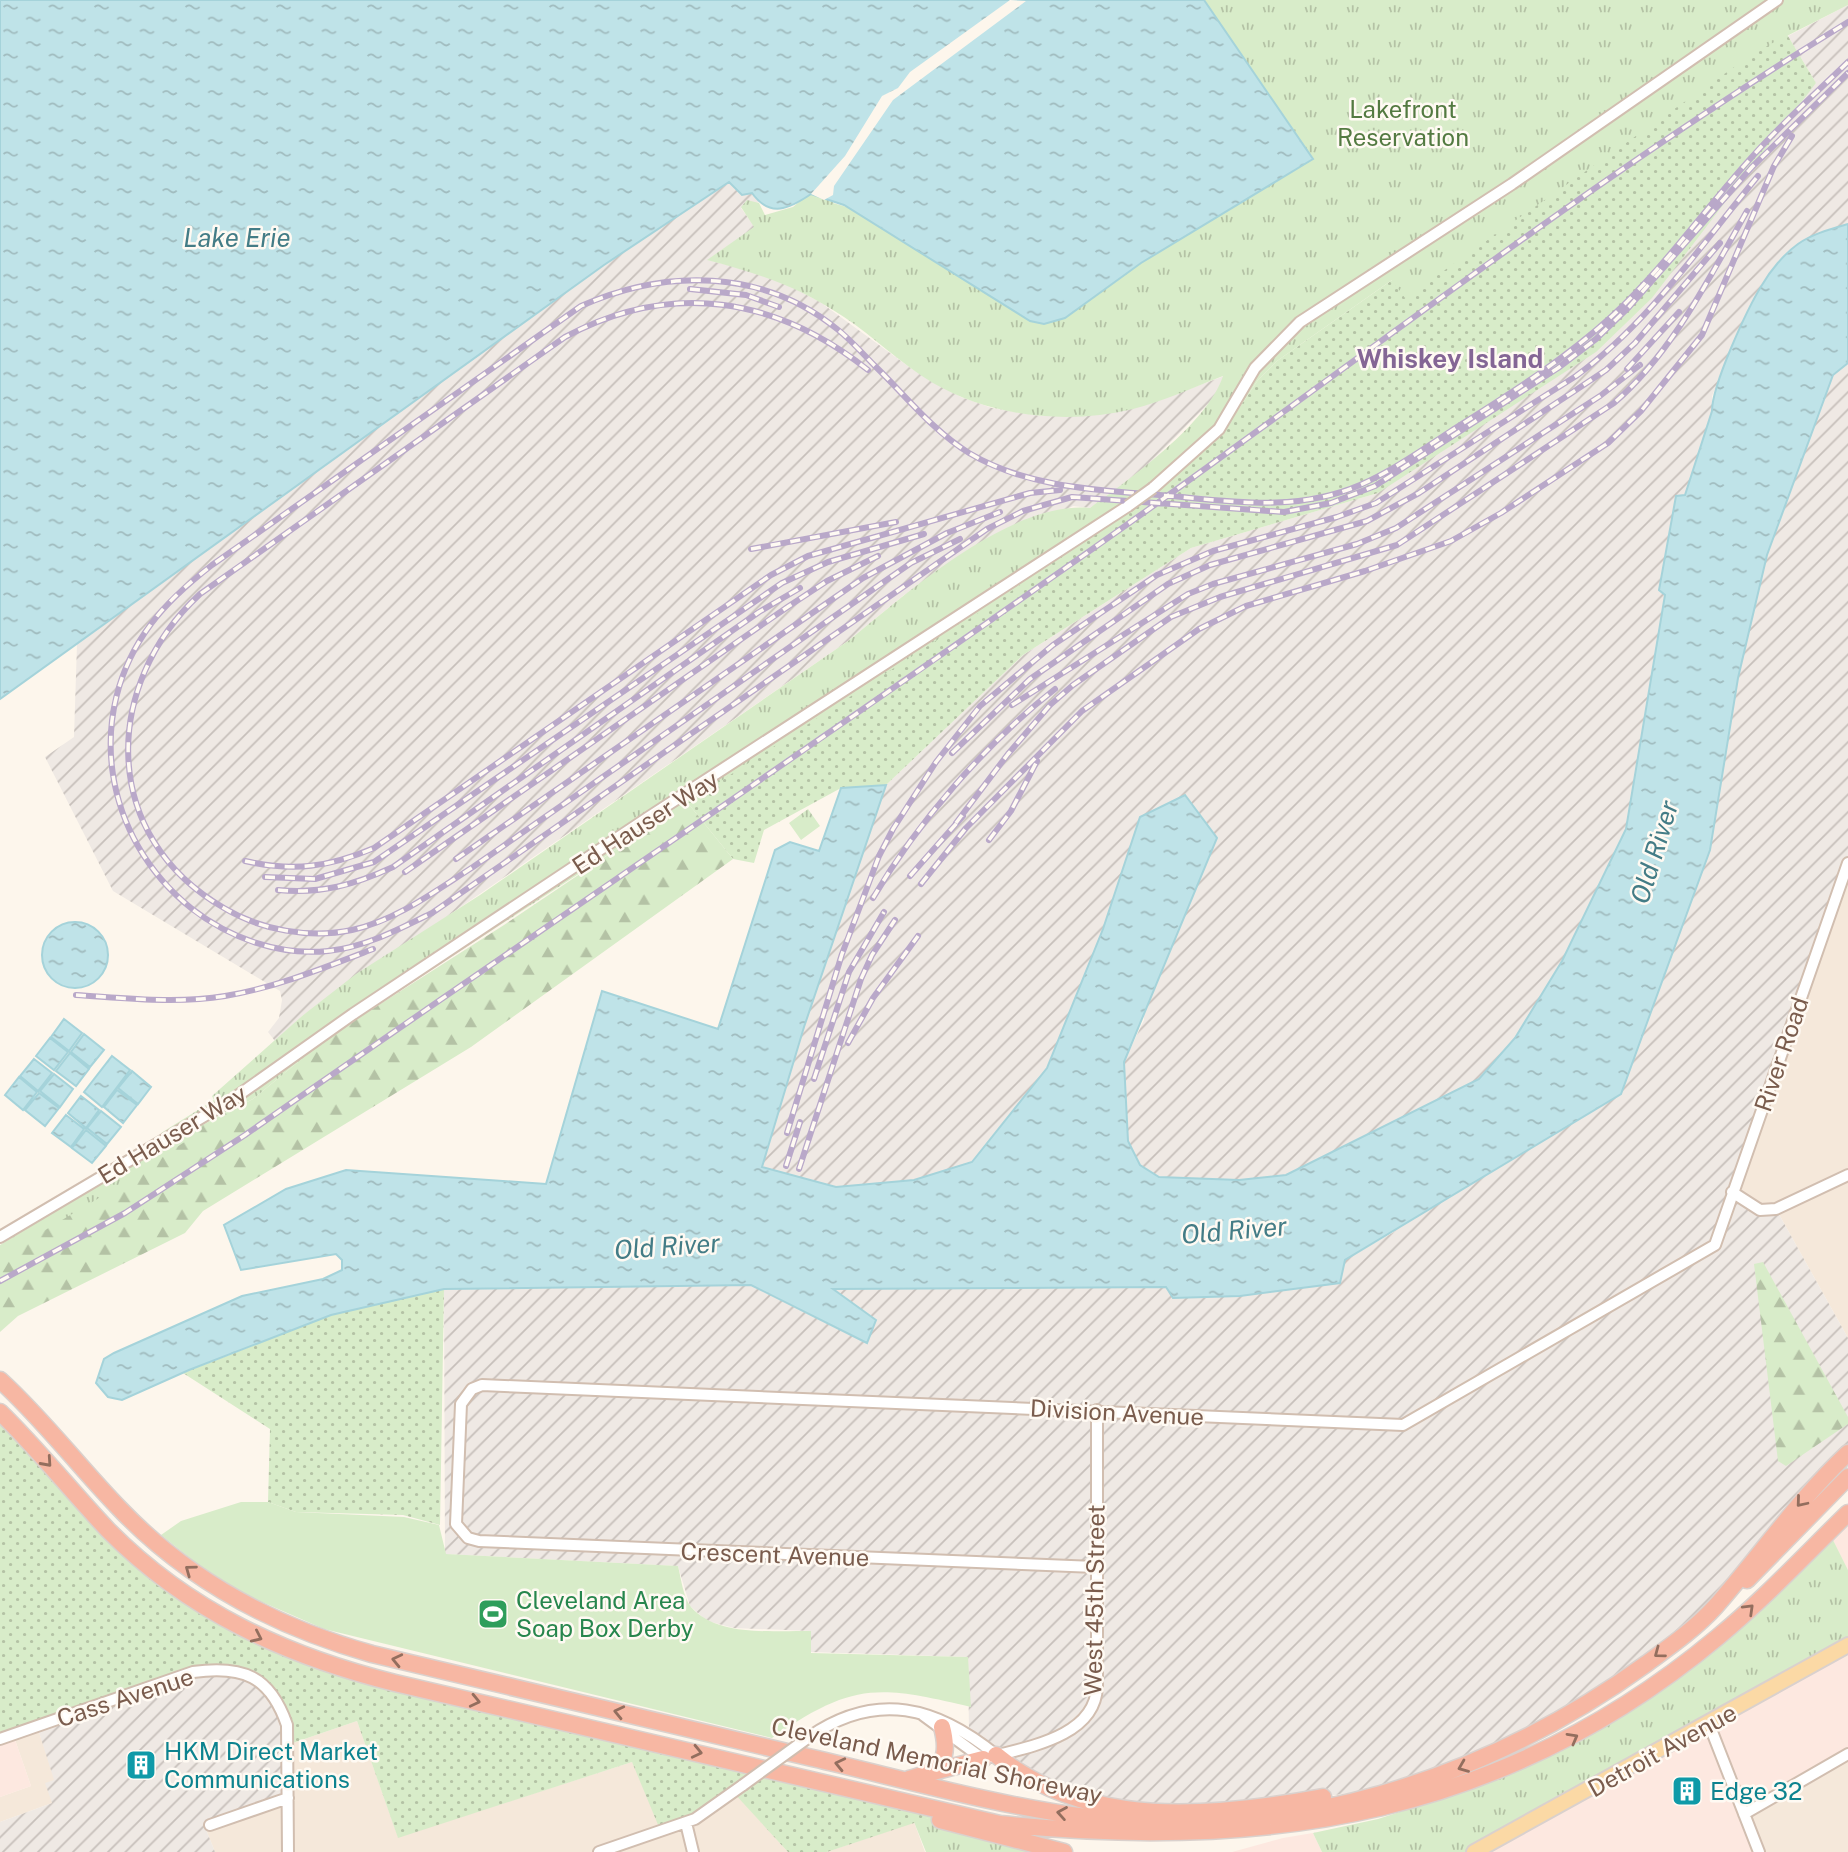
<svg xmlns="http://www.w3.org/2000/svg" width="1848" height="1852" font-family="'Public Sans',sans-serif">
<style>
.residential{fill:#f5e8da}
.commercial{fill:#fde8e0}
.industrial{fill:url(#industrial-furrows)}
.grass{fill:url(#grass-dots)}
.forest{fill:url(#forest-firs)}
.park{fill:url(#park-tufts)}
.pitch{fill:#d8ecc9}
.water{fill:url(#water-ripples);stroke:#a5d3da;stroke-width:2}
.pier{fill:#fdf6ec}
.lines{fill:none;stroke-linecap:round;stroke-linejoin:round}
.minor-casing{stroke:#d1beb0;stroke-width:14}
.major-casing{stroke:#dad1cd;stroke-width:18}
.highway-casing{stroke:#dad1cd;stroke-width:19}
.minor{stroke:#fff;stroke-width:10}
.major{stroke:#fbd9a5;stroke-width:14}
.highway{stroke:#f7b7a3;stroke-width:16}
.rail-casing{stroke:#b9a8c9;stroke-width:6}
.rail{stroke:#fffaf3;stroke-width:3.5;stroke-dasharray:10;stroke-linecap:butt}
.minor-bridge-casing{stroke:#d1beb0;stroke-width:14;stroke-linecap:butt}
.minor-bridge{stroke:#fff;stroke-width:10}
.oneway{stroke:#936e5e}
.labels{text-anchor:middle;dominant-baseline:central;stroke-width:5;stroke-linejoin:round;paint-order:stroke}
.park-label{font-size:24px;fill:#537a41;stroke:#fffaf3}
.street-label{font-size:24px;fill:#7a5c4d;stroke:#fffaf3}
.leisure-label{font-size:24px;fill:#27864d;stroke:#fffaf3;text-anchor:start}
.culture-label{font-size:24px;fill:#0d838f;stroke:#fffaf3;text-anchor:start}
.water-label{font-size:26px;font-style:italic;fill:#437c86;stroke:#fffaf3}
.neighbourhood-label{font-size:26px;font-weight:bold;fill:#846695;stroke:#fffaf3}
</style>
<defs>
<pattern id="industrial-furrows" width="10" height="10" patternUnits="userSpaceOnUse" patternTransform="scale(1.75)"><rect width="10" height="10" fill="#efe9e4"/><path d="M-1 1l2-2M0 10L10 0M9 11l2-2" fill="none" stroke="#c7c0bb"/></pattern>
<pattern id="grass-dots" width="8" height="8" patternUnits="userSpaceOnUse" patternTransform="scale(1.75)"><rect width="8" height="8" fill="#d8ecc9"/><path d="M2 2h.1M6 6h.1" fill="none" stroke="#b4c2a5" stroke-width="1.8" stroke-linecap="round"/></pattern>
<pattern id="forest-firs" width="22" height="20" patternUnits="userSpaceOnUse" patternTransform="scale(1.75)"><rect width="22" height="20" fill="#d8ecc9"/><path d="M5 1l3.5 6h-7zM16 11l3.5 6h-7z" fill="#b4c2a5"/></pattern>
<pattern id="park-tufts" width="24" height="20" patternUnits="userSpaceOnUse" patternTransform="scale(1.75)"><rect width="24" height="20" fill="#d8ecc9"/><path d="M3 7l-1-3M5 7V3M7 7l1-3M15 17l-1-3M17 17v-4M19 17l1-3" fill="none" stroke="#b4c2a5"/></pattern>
<pattern id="water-ripples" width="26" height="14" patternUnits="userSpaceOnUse" patternTransform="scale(1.75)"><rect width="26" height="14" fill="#bfe3e8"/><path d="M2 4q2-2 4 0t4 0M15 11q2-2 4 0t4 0" fill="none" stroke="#a0bbbe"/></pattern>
</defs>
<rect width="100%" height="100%" fill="#fdf6ec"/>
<path class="residential" d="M 1848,863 L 1848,1338 L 1776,1209 L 1760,1210 L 1732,1192 Z
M 357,1721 L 398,1837 L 632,1762 L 639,1773 L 734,1792 L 788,1852 L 215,1852 L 205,1827 L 287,1745 Z
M 37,1726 L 55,1780 L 52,1803 L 0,1822 L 0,1797 L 31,1786 L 13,1734 Z
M 1848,1754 L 1848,1852 L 1759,1852 L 1744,1814 Z
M 914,1822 L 925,1852 L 827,1852 Z"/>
<path class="commercial" d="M 1848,1513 L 1848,1570 L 1829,1532 Z
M 1848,1645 L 1848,1754 L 1745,1814 L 1759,1852 L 1474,1852 Z
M 13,1734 L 31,1786 L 0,1797 L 0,1739 Z
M 1313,1833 L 1322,1852 L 1232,1852 L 1283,1838 Z"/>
<path class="industrial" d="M 1848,5 L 1848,224 L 1814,235 L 1784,257 L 1762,285 L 1728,358 L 1712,396 L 1712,411 L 1685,495 L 1676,496 L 1659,590 L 1665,595 L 1626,829 L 1562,961 L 1515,1038 L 1479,1079 L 1286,1175 L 1239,1180 L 1159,1177 L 1140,1165 L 1128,1141 L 1124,1062 L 1144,1020 L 1140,817 L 1103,929 L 1047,1068 L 972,1162 L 914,1180 L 835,1187 L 761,1167 L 804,1027 L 886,785 L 1023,655 L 1191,548 L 1378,493 L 1816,83 L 1788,36 Z
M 730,182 L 742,195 L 752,193 L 759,202 L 741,208 L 755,227 L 708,260 L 773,277 L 820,302 L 912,369 L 961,397 L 992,408 L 1041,416 L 1110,413 L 1152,403 L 1224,376 L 1213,399 L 1147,466 L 1090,508 L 1073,506 L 904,595 L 848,641 L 302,1016 L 275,1041 L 268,1032 L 279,1018 L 282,1000 L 280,991 L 113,891 L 45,757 L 74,737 L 77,644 L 604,265 Z
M 1848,363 L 1848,863 L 1732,1192 L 1744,1202 L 1776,1209 L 1848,1338 L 1848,1453 L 1712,1610 L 1603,1692 L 1419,1783 L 1236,1809 L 1073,1799 L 969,1733 L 968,1657 L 811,1652 L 811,1631 L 734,1628 L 707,1621 L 690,1606 L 678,1566 L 445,1554 L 444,1289 L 751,1285 L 866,1342 L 832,1289 L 1166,1287 L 1173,1298 L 1345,1260 L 1394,1232 L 1673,947 L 1710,850 L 1738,678 L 1767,555 L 1833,375 Z
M 193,1672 L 247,1674 L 281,1707 L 288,1798 L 205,1827 L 215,1852 L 0,1852 L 0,1822 L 52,1803 L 45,1783 L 54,1780 L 37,1726 Z"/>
<path class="grass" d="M 1770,14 L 1788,36 L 1816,83 L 1652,298 L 1596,352 L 1378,493 L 1191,548 L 1023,655 L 886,785 L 841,788 L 764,830 L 754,863 L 733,859 L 687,802 L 1169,481 L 1225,429 L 1258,380 L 1277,361 Z
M 444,1289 L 440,1525 L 403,1515 L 296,1512 L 268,1502 L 270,1429 L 183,1373 L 331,1315 Z
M 0,1412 L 138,1558 L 287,1650 L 872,1795 L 932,1817 L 827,1852 L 788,1852 L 733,1792 L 661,1832 L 632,1762 L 398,1838 L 357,1721 L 287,1745 L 287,1725 L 269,1689 L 219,1668 L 0,1739 Z"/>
<path class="forest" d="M 687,802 L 733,859 L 471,1047 L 203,1211 L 185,1233 L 18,1316 L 0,1332 L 0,1245 L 167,1143 L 253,1099 L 327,1038 L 504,925 Z
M 1763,1262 L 1848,1417 L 1848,1424 L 1786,1466 L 1778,1461 L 1754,1264 Z"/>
<path class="park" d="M 1038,0 L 880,135 L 833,203 L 1112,284 L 1127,273 L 993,83 L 1020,64 L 1155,255 L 1172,244 L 1038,56 L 1064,37 L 1199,227 L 1233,204 L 1165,0 L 1848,0 L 1848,5 L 1757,51 L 1405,298 L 1392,280 L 1277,361 L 1258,380 L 1225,429 L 1169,481 L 1003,597 L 327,1038 L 253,1099 L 203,1124 L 201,1131 L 109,1192 L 0,1257 L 0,1246 L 167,1143 L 161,1133 L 214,1100 L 212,1096 L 302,1016 L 356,974 L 480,895 L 848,641 C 907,593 1011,500 1090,508 C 1131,478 1207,424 1223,376 C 1194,387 1164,401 1133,409 C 1067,425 992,417 933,383 C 901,364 874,337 844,317 C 798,286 760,274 707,260 L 754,227 L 741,207 L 747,200 L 759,203 L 765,215 L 793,207 Z
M 808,809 L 820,826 L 801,840 L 789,823 Z
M 1829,1532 L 1848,1570 L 1848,1645 L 1474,1852 L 1322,1852 L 1313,1833 L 1378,1819 L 1467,1790 L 1635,1700 Z
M 932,1817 L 939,1820 L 1064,1852 L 926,1852 L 914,1822 Z"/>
<path class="pitch" d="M 241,1502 L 268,1502 L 296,1512 L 404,1517 L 439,1525 L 446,1554 L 678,1566 C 681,1578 683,1597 691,1607 C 718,1638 775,1630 811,1631 L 811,1653 L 968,1657 L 971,1707 C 878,1685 853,1682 772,1738 L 324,1629 L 244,1594 L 196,1563 L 161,1535 L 181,1521 Z"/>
<path class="water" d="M 0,0 L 1204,0 L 1313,159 L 1141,263 L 1065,318 L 1044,324 L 1030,321 L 844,205 L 811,194 C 789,209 770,218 752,193 L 742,195 L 729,182 L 604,265 L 0,699 Z
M 1848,224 L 1848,363 L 1833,375 L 1767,555 L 1738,678 L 1710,850 L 1621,1094 L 1345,1260 L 1340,1283 L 1240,1296 L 1173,1298 L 1166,1287 L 833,1289 L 876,1320 L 867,1343 L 751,1285 L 444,1289 L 331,1315 L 189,1370 L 122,1400 L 108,1397 L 96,1383 L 104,1359 L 114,1353 L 242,1296 L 323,1279 L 342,1270 L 342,1260 L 336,1254 L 241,1270 L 224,1225 L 286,1189 L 346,1170 L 546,1184 L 602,991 L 718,1029 L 775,850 L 790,842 L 819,851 L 841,788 L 886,785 L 804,1027 L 762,1167 L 836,1187 L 914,1180 L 972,1162 L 1047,1068 L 1103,929 L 1140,817 L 1185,795 L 1217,838 L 1124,1062 L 1128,1141 L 1140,1165 L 1159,1177 L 1239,1180 L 1286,1175 L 1479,1079 L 1515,1038 L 1562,961 L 1626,829 L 1665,595 L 1659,590 L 1676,496 L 1685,495 L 1712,411 C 1712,385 1747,309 1762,285 C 1770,271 1784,254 1798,244 C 1812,234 1831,229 1848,224 Z
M42 955a33 33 0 1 1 66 0a33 33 0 1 1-66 0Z
M 64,1019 L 82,1033 L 69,1051 L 51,1037 Z
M 84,1034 L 104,1050 L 90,1067 L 71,1052 Z
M 50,1038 L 68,1052 L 54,1070 L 36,1056 Z
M 70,1053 L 89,1069 L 76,1086 L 56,1071 Z
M 112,1056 L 130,1070 L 102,1107 L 84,1092 Z
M 34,1059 L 52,1073 L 38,1091 L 20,1076 Z
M 132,1071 L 151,1087 L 138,1104 L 118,1088 Z
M 54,1074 L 73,1089 L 60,1107 L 40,1091 Z
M 19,1077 L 37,1092 L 23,1110 L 5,1095 Z
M 117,1090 L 137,1105 L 123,1123 L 104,1107 Z
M 39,1093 L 59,1108 L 45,1126 L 25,1110 Z
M 81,1096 L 99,1110 L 86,1128 L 68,1113 Z
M 101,1111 L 121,1127 L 107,1144 L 87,1128 Z
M 66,1115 L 84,1129 L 71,1147 L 52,1133 Z
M 86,1130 L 106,1146 L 92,1163 L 72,1148 Z"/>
<path class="pier" d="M 1010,0 L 1026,1 L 893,100 L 834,186 L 833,195 L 824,200 L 811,194 L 845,156 L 882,96 L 898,88 L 910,72 Z"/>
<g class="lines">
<g class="minor-casing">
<path id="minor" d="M 1153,488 L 1219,429 L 1255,368 L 1300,322 L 1512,184 L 1777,0
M 1732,1192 L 1760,1210 L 1776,1209 L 1848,1175
M 0,1237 L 233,1099 L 353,1014 L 649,817 L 1128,506
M 1095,1567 L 479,1541 L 468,1538 L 456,1524 L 461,1404 L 472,1389 L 482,1385 L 1403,1425 L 1715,1245 L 1848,863
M 923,1715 L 983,1759 C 1021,1748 1095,1739 1097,1687 L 1097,1410
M 1709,1724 L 1759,1852
M 809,1737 C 877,1690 937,1707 996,1755
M 0,1739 L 193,1672 C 243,1665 270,1676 287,1725 L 288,1852
M 1744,1814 L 1848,1754
M 686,1823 L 693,1852
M 210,1825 L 288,1798
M 599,1852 L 695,1819 L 743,1785"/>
</g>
<g class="major-casing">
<path id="major" d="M 1474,1852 L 1848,1645"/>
</g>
<g class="highway-casing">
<path id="highway" d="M 0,1380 C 44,1420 79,1467 120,1509 C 190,1582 276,1627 372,1654 C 517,1687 662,1722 808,1757 C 900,1778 993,1805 1086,1817 C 1286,1843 1484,1781 1646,1664 C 1669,1647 1695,1629 1715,1607 C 1760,1556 1798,1500 1848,1453
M 0,1412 C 38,1449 71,1491 108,1530 C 188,1611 286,1656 395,1683 L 1000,1824 C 1271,1852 1506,1814 1718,1637 C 1764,1599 1805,1555 1848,1513
M 1747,1580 L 1848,1477
M 996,1755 C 1087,1830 1214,1817 1323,1797
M 933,1772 L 983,1759
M 909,1779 C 940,1771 951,1761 942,1727
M 940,1820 L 1064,1852"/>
</g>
<use href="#minor" class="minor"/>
<use href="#major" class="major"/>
<use href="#highway" class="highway"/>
<g class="rail-casing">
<path id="rail" d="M 1848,62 C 1815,94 1781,124 1751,158 C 1704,210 1663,269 1611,317 C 1563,361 1506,396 1451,431 C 1422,450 1392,471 1360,485 C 1302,510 1243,503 1182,497 C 1110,490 1033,491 969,453 C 932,430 906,396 875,366 C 863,354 851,340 837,329 C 762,268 665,269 581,306 L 212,565 C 189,583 168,601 151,624 C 83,715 104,838 191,908 C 229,938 279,956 328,951 C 366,947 399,929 432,913 L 987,529 L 1023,511 L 1072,497 L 1284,512 L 1331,503 L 1375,486 L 1558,368 L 1596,339 L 1629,307 L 1752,167 L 1848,73
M 690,289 L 746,295 L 779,307
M 1627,369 L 1679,312
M 868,370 C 776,297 671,280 565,337 L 200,594 C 101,686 100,837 224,908 C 261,930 309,939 352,930 C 397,920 435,891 473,867 L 911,563 L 960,539
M 751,549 L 896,522
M 1012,705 L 1188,594 L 1213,584 L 1357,544 L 1396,528 L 1600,396 L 1640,365
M 952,753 L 1030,679 L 1168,584 L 1210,565 L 1367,521 L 1419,493 L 1573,392 L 1606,370 L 1635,343 L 1720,243
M 956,823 L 1008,754 L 1050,705 L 1073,685 L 1171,617 L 1220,597 L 1397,545 L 1614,403 C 1673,352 1709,278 1747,211
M 989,840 L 1011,811 L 1037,761
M 456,859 L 863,578 L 947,533 L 1000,512
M 245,861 C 294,872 329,867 374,848 L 771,575 L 808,556 L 1030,493 L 1060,490
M 405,872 L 789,606 L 827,581 L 878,556
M 910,876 L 963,816
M 265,877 L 315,879 L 374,862 L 782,583 L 828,562 L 924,534
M 921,884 L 966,828 L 1082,711 L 1199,629 L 1246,606 L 1365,571 L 1451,541 L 1501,513 L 1608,443 L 1641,411 L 1702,335 L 1774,166 L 1792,136
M 278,890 C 321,894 354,885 393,867 L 759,612 L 800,588
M 873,898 C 917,823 986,743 1055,689
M 76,995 C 125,998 176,1004 225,996 C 275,988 326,967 373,949
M 848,1043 L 873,998 L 918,936
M 814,1079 L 849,972 L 884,912
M 787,1133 L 842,954 L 879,856 L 893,829 L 936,762 L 980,706 L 1053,645 L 1157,575 L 1213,551 L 1337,517 L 1376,503 L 1576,376 C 1649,323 1701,245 1758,176
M 786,1166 L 800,1122
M 799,1169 L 861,979 L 872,955 L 895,920
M 0,1281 L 125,1213 L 245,1135 C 548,924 855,718 1156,504 C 1384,341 1608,169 1848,22"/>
</g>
<use href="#rail" class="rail"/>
<g class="minor-bridge-casing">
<path id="minor-bridge" d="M 1128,506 L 1153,488
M 743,1785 L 809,1737"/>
</g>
<use href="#minor-bridge" class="minor-bridge"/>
</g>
<defs><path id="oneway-chevron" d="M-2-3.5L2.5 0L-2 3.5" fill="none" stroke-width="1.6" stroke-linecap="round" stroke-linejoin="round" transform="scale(1.75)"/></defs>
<g class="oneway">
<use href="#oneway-chevron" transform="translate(47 1462) rotate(48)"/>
<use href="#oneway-chevron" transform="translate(1801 1502) rotate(130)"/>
<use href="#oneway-chevron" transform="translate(190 1570) rotate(-144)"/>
<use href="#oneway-chevron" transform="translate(1749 1609) rotate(-44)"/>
<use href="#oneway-chevron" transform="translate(257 1637) rotate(25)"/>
<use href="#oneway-chevron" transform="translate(1659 1653) rotate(143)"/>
<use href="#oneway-chevron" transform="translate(397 1660) rotate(-167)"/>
<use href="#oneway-chevron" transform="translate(475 1701) rotate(13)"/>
<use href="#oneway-chevron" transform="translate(619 1712) rotate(-167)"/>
<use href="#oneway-chevron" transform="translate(1573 1738) rotate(-29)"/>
<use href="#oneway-chevron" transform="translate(697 1752) rotate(13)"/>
<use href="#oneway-chevron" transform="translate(840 1764) rotate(-167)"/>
<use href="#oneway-chevron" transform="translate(1463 1767) rotate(158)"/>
<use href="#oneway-chevron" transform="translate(1062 1813) rotate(-170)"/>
</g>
<defs>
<g id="stadium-square" transform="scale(1.575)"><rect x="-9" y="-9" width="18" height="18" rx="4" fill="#2e9e5b" stroke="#fffaf3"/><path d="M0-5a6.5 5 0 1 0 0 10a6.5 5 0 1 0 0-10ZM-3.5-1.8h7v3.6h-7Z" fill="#fff"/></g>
<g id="building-square" transform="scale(1.575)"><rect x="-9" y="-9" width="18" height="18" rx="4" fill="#0f9aa8" stroke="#fffaf3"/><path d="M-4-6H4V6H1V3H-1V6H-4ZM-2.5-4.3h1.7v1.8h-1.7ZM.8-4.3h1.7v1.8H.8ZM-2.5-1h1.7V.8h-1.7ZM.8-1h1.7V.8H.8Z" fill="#fff"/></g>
</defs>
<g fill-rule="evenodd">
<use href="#stadium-square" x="493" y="1614"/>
<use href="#building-square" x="141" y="1765"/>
<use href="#building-square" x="1687" y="1791"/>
</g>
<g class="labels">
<g class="park-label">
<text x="1403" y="109">Lakefront<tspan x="1403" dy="28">Reservation</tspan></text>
</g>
<g class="street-label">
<text transform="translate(645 822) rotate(-33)">Ed Hauser Way</text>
<text transform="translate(1781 1054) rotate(-71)">River Road</text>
<text transform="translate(172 1134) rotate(-31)">Ed Hauser Way</text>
<text transform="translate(1117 1412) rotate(3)">Division Avenue</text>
<text transform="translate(775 1554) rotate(2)">Crescent Avenue</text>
<text transform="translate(1094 1600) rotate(-89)">West 45th Street</text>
<text transform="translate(125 1697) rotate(-18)">Cass Avenue</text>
<text transform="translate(1662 1750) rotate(-29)">Detroit Avenue</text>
<text transform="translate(937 1760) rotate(12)">Cleveland Memorial Shoreway</text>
</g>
<g class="leisure-label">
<text x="516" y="1600">Cleveland Area<tspan x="516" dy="28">Soap Box Derby</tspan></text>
</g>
<g class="culture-label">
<text x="164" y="1751">HKM Direct Market<tspan x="164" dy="28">Communications</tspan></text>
<text x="1710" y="1791">Edge 32</text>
</g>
<g class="water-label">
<text x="237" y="237">Lake Erie</text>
<text transform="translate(1654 852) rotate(-73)">Old River</text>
<text transform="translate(1234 1230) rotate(-5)">Old River</text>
<text transform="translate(667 1246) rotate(-4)">Old River</text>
</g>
<g class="neighbourhood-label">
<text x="1450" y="358">Whiskey Island</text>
</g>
</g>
</svg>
